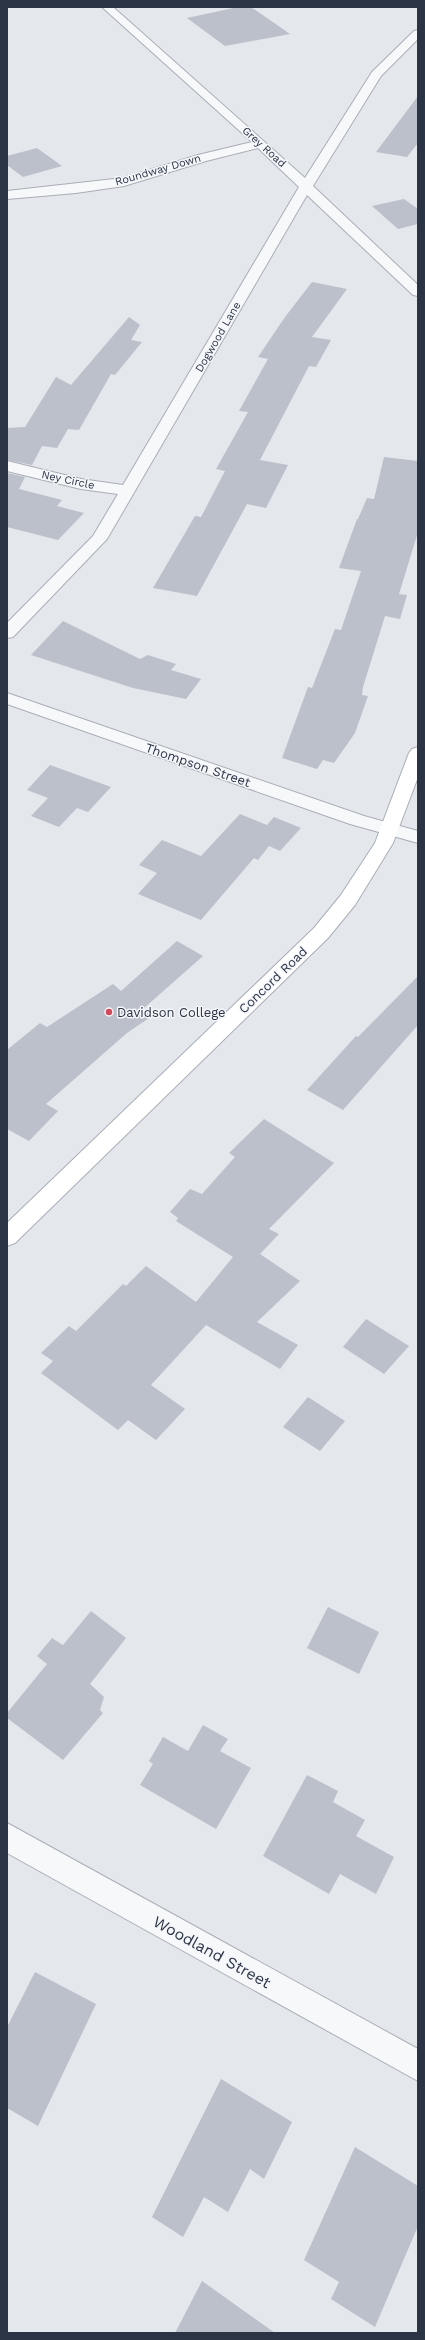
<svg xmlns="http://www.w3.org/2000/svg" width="425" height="2340" font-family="'Work Sans',sans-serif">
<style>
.building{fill:#bbc0ca}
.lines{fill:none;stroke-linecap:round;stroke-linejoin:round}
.street-casing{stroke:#a9aeb7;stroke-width:2}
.secondary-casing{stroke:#a9aeb7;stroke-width:2}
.street{fill:#f7f8fa;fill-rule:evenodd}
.secondary{fill:#fff;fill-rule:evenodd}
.poi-dot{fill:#d1495b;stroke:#f4f6f9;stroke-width:1.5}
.labels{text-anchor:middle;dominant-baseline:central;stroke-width:3;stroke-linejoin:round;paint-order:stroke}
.far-street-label{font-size:11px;fill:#2b3445;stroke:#f4f6f9}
.street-label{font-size:13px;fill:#2b3445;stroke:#f4f6f9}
.poi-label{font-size:13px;fill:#2b3445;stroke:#f4f6f9;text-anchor:start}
.near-street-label{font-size:16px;fill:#2b3445;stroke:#f4f6f9}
</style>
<rect width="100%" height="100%" fill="#e4e7ec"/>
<path class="building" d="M 238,7 L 251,7 L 290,34 L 225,46 L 187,18 Z
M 418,96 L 418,143 L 407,157 L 376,152 Z
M 37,148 L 62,166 L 23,177 L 7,165 L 7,156 Z
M 404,199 L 418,209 L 418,224 L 398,229 L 372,206 Z
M 312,282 L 347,289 L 312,337 L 331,340 L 316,367 L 309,366 L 260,460 L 288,465 L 266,508 L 247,504 L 197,596 L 153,588 L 195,516 L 201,517 L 225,471 L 216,469 L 248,412 L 239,411 L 268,359 L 258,357 L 285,317 Z
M 129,317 L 140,325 L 131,340 L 142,342 L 115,375 L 111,374 L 79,430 L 68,429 L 57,448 L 42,446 L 32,465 L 7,460 L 7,428 L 25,427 L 56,377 L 71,385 Z
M 384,457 L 418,461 L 418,532 L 399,594 L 407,595 L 400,619 L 385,616 L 363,687 L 362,695 L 368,696 L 355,733 L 334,763 L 323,760 L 317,769 L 282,758 L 308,687 L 312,688 L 335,629 L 341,630 L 361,571 L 339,568 L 357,519 L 358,519 L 367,498 L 374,499 Z
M 7,473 L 25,477 L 19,489 L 62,500 L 57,506 L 84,513 L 58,540 L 7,527 Z
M 63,621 L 140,659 L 148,655 L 176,664 L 171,670 L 201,679 L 186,699 L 133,688 L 31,655 Z
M 50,765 L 111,787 L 88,812 L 77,808 L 59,827 L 31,816 L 48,798 L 27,790 Z
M 240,814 L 267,825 L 274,817 L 301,828 L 280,851 L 269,846 L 258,860 L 254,858 L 201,920 L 138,894 L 157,873 L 139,865 L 162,840 L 201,856 Z
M 177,941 L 203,956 L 143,1009 L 152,1016 L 127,1033 L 46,1104 L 58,1111 L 29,1141 L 7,1129 L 7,1050 L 40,1023 L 47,1027 L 113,984 L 121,991 Z
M 418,976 L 418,1025 L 343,1110 L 307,1090 L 356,1036 L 358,1037 Z
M 264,1119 L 334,1163 L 269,1229 L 279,1234 L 260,1254 L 300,1281 L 257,1322 L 298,1345 L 280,1369 L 206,1325 L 151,1385 L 185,1409 L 156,1440 L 128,1420 L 118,1430 L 41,1373 L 53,1361 L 41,1353 L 69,1326 L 76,1331 L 123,1284 L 126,1286 L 146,1266 L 196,1302 L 233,1257 L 176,1221 L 178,1218 L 170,1212 L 190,1189 L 202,1194 L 235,1157 L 229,1153 Z
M 366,1319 L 409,1346 L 384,1374 L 343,1347 Z
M 308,1397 L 345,1421 L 320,1451 L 283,1427 Z
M 328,1607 L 379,1632 L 359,1674 L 307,1648 Z
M 91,1611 L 126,1638 L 90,1684 L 104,1697 L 100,1710 L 103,1713 L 63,1760 L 7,1718 L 7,1713 L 47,1664 L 37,1656 L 52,1638 L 63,1645 Z
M 203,1725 L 228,1739 L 220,1751 L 251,1768 L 216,1829 L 140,1785 L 153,1764 L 149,1761 L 163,1737 L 188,1751 Z
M 307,1775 L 338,1791 L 333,1802 L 365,1820 L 356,1836 L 394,1857 L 376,1894 L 340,1874 L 329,1894 L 263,1856 Z
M 35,1972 L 96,2004 L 38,2126 L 7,2108 L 7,2027 Z
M 221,2079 L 292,2122 L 264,2179 L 250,2169 L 228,2212 L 204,2197 L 183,2237 L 152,2217 Z
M 355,2147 L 418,2186 L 418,2226 L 375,2327 L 331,2299 L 339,2282 L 304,2260 Z
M 202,2281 L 275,2333 L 175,2333 Z"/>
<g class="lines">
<g class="street-casing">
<path id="street" d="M 102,7 L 113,7 L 305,178 L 372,72 L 414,31 L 418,30 L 418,39 L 381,76 L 313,186 L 418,285 L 418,296 L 413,295 L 307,195 L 107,539 L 13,637 L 7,638 L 7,623 L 93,536 L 118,494 L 81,489 L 7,471 L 7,461 L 81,479 L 123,485 L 299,187 L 258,148 L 206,161 L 124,186 L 76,193 L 7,199 L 7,191 L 123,178 L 198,155 L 252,142 Z
M 7,693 L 364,816 L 418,831 L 418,843 L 350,824 L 7,704 Z
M 7,1823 L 418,2049 L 418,2081 L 7,1853 Z"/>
</g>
<g class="secondary-casing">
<path id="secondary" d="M 418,747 L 418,777 L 393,843 L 355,905 L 328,938 L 15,1243 L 7,1246 L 7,1223 L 314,928 L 341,895 L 375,843 L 409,753 L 412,749 Z"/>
</g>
<use href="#street" class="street"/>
<use href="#secondary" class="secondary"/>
</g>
<circle class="poi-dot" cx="109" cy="1012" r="4"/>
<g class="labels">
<g class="far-street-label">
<text transform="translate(264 147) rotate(42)">Grey Road</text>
<text transform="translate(158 170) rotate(-16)">Roundway Down</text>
<text transform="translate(218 337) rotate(-60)">Dogwood Lane</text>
<text transform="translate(68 480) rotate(12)">Ney Circle</text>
</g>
<g class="street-label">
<text transform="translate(198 765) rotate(19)">Thompson Street</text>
<text transform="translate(273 980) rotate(-44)">Concord Road</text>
</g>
<g class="poi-label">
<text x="117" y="1012">Davidson College</text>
</g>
<g class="near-street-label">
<text transform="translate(212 1952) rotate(29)">Woodland Street</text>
</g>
</g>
<rect width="425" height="2340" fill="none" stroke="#2b3445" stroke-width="16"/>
</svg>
